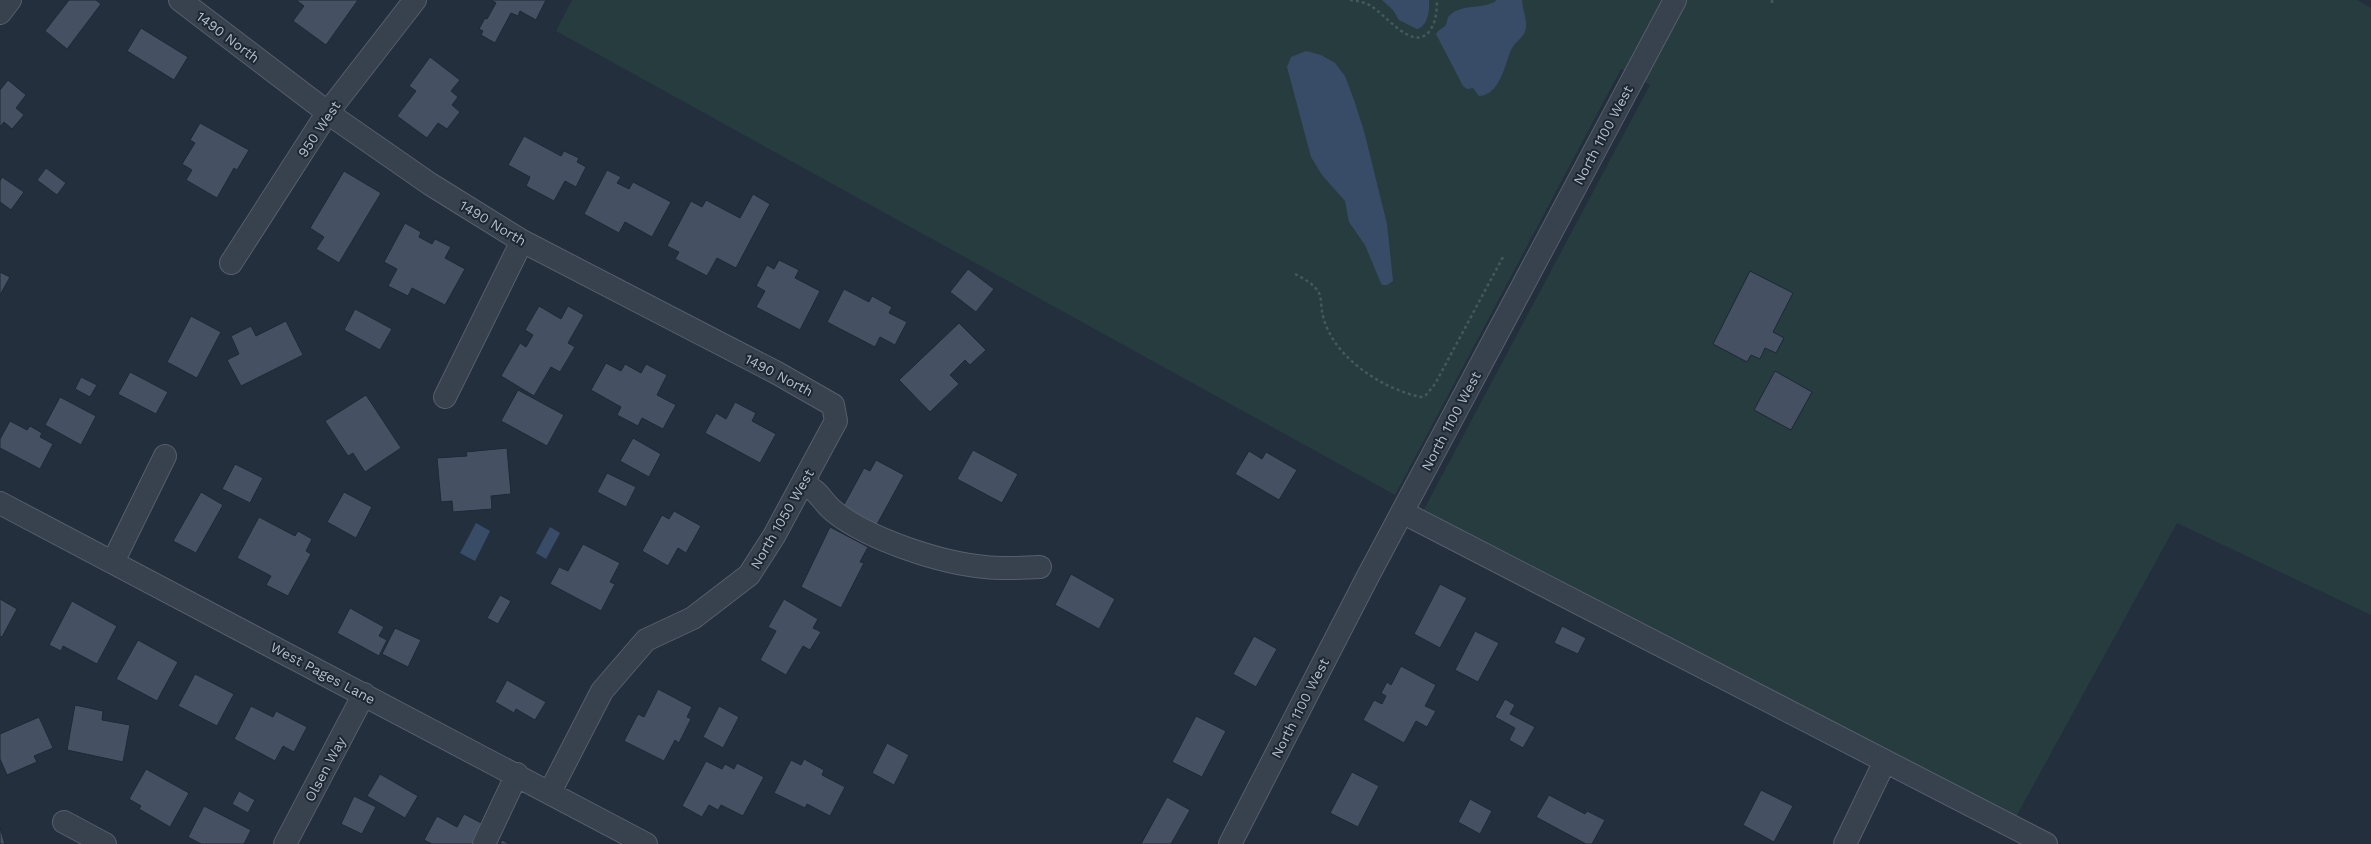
<svg xmlns="http://www.w3.org/2000/svg" width="2371" height="844" font-family="'Work Sans',sans-serif">
<style>
.green{fill:#263c3f}
.water{fill:#394c67}
.building{fill:#455162;stroke:#1f2835}
.lines{fill:none;stroke-linecap:round;stroke-linejoin:round}
.minor-casing{stroke:#565f6c;stroke-width:24}
.path{stroke:#44595c;stroke-width:2.5;stroke-dasharray:3 3;stroke-linecap:butt}
.minor{stroke:#38414e;stroke-width:22}
.labels{text-anchor:middle;dominant-baseline:central;stroke-width:4;stroke-linejoin:round;paint-order:stroke}
.street-label{font-size:14px;fill:#b4bcc9;stroke:#1d2633}
</style>
<rect width="100%" height="100%" fill="#242f3e"/>
<path class="green" d="M 572,0 L 2357,0 L 2371,8 L 2371,615 L 2177,523 L 2011,826 L 1422,513 L 1650,85 L 1621,69 L 1395,495 L 556,31 Z"/>
<path class="water" d="M 1382,0 L 1429,0 C 1430,10 1428,26 1417,29 L 1399,20 L 1393,10 Z
M 1497,0 L 1522,0 C 1522,9 1527,18 1526,27 C 1525,37 1517,40 1512,48 C 1505,62 1501,95 1479,96 L 1473,88 L 1467,89 L 1463,86 L 1436,34 C 1438,30 1442,29 1445,26 C 1448,23 1446,18 1450,15 C 1463,3 1485,10 1497,0 Z
M 1306,51 L 1321,55 L 1335,63 L 1345,76 L 1354,100 L 1364,131 L 1387,224 L 1393,281 L 1387,285 L 1382,285 L 1380,281 L 1365,245 L 1349,222 L 1345,201 L 1322,175 L 1311,157 L 1287,67 L 1291,57 Z
M 476,523 L 490,531 L 475,561 L 460,553 Z
M 550,527 L 560,533 L 546,559 L 536,553 Z"/>
<path class="building" d="M 69,0 L 96,0 L 101,4 L 67,49 L 45,31 Z
M 358,0 L 326,45 L 293,21 L 304,6 L 296,0 Z
M 491,0 L 546,0 L 536,20 L 520,11 L 518,16 L 511,13 L 495,43 L 481,35 L 483,31 L 479,29 L 485,18 L 487,19 L 496,3 Z
M 141,28 L 188,57 L 174,80 L 127,51 Z
M 430,57 L 460,80 L 451,91 L 458,97 L 452,105 L 460,112 L 447,129 L 438,123 L 427,138 L 397,116 L 416,91 L 409,86 Z
M 8,80 L 26,95 L 16,108 L 24,115 L 12,129 L 4,122 L 0,127 L 0,90 Z
M 200,123 L 249,150 L 237,170 L 234,168 L 217,198 L 186,180 L 192,170 L 182,164 L 195,143 L 190,140 Z
M 524,136 L 561,156 L 564,151 L 579,158 L 577,162 L 586,167 L 576,187 L 565,181 L 554,201 L 526,186 L 530,177 L 508,165 Z
M 46,168 L 66,183 L 57,195 L 37,180 Z
M 607,170 L 621,177 L 617,183 L 629,189 L 633,182 L 671,202 L 652,237 L 625,222 L 619,233 L 584,214 Z
M 344,171 L 381,193 L 339,263 L 316,249 L 324,237 L 310,228 Z
M 2,177 L 24,192 L 11,210 L 0,202 L 0,181 Z
M 753,194 L 770,204 L 736,268 L 717,258 L 707,276 L 675,259 L 679,252 L 667,246 L 691,201 L 702,207 L 706,200 L 740,218 Z
M 405,223 L 421,232 L 419,237 L 432,244 L 435,239 L 451,247 L 445,258 L 465,269 L 445,305 L 412,288 L 408,296 L 388,286 L 397,269 L 384,262 Z
M 779,260 L 799,270 L 795,278 L 820,291 L 800,330 L 756,307 L 765,291 L 756,286 L 767,265 L 774,269 Z
M 968,269 L 994,289 L 976,312 L 950,292 Z
M 1750,271 L 1793,293 L 1773,332 L 1784,338 L 1776,353 L 1765,348 L 1760,359 L 1751,355 L 1747,362 L 1713,344 Z
M 0,272 L 10,277 L 0,295 Z
M 844,289 L 869,302 L 872,296 L 892,307 L 889,313 L 907,322 L 895,345 L 880,337 L 875,347 L 827,322 Z
M 539,306 L 561,319 L 568,306 L 584,315 L 568,343 L 575,347 L 560,372 L 551,367 L 534,396 L 501,376 L 520,343 L 526,347 L 533,335 L 525,330 Z
M 355,309 L 392,329 L 380,350 L 344,330 Z
M 191,316 L 221,332 L 197,378 L 167,362 Z
M 286,321 L 303,355 L 241,386 L 227,360 L 239,354 L 231,336 L 251,326 L 256,336 Z
M 959,323 L 986,350 L 970,365 L 965,360 L 950,375 L 959,384 L 930,412 L 899,380 Z
M 606,363 L 621,371 L 625,364 L 641,373 L 646,364 L 667,375 L 657,395 L 676,405 L 663,429 L 642,418 L 638,426 L 617,415 L 621,407 L 591,390 Z
M 1775,371 L 1812,392 L 1791,430 L 1754,410 Z
M 130,372 L 168,392 L 156,414 L 118,394 Z
M 81,377 L 97,385 L 90,397 L 75,389 Z
M 518,390 L 564,415 L 547,446 L 501,421 Z
M 366,395 L 401,448 L 365,472 L 353,453 L 348,456 L 325,421 Z
M 60,397 L 96,416 L 81,445 L 45,425 Z
M 735,402 L 756,413 L 752,421 L 776,434 L 760,463 L 705,433 L 716,413 L 726,419 Z
M 10,421 L 27,430 L 30,426 L 42,433 L 40,437 L 53,444 L 40,469 L 0,448 L 0,439 Z
M 633,438 L 661,454 L 649,477 L 620,461 Z
M 507,448 L 511,494 L 491,496 L 492,509 L 453,512 L 452,501 L 441,502 L 437,458 L 467,456 L 466,452 Z
M 973,450 L 1018,474 L 1002,503 L 957,479 Z
M 1249,451 L 1262,459 L 1266,452 L 1297,470 L 1279,500 L 1235,474 Z
M 876,460 L 904,475 L 875,528 L 841,510 L 864,468 L 870,471 Z
M 235,464 L 263,478 L 250,503 L 222,489 Z
M 607,473 L 636,487 L 626,507 L 597,492 Z
M 201,492 L 223,505 L 196,553 L 173,541 Z
M 344,492 L 372,507 L 356,538 L 327,522 Z
M 674,511 L 701,526 L 686,553 L 678,548 L 668,566 L 642,551 L 662,515 L 669,519 Z
M 259,517 L 295,536 L 298,531 L 312,539 L 306,551 L 311,554 L 288,596 L 266,585 L 271,576 L 237,558 Z
M 830,527 L 868,547 L 860,562 L 864,563 L 841,608 L 801,587 Z
M 583,544 L 620,563 L 610,582 L 615,584 L 601,611 L 550,584 L 559,567 L 568,571 Z
M 1071,574 L 1115,599 L 1099,629 L 1055,605 Z
M 1440,584 L 1467,598 L 1440,648 L 1414,634 Z
M 500,595 L 511,601 L 498,624 L 487,618 Z
M 0,599 L 17,609 L 2,637 L 0,636 Z
M 784,599 L 818,619 L 813,628 L 821,632 L 810,650 L 803,646 L 786,675 L 760,660 L 776,631 L 768,627 Z
M 72,601 L 117,626 L 97,664 L 63,646 L 61,651 L 49,645 Z
M 350,608 L 384,627 L 379,636 L 387,640 L 379,656 L 337,633 Z
M 1562,626 L 1586,638 L 1578,654 L 1554,643 Z
M 395,628 L 421,640 L 408,667 L 382,654 Z
M 1475,631 L 1499,643 L 1478,682 L 1455,670 Z
M 1254,636 L 1277,649 L 1256,687 L 1233,674 Z
M 138,640 L 178,662 L 157,701 L 116,679 Z
M 1401,666 L 1436,685 L 1425,706 L 1436,711 L 1427,727 L 1416,721 L 1404,743 L 1363,720 L 1374,700 L 1382,704 L 1386,696 L 1381,693 L 1387,682 L 1391,685 Z
M 195,674 L 234,694 L 217,726 L 178,706 Z
M 507,680 L 546,702 L 535,720 L 516,709 L 514,713 L 495,702 Z
M 658,689 L 692,707 L 687,717 L 691,719 L 679,743 L 675,740 L 664,761 L 624,741 L 638,714 L 644,717 Z
M 1505,699 L 1515,705 L 1510,714 L 1535,727 L 1523,748 L 1509,740 L 1515,728 L 1495,717 Z
M 75,705 L 103,711 L 102,720 L 130,725 L 123,762 L 67,750 Z
M 251,706 L 273,717 L 276,711 L 307,727 L 294,752 L 283,746 L 275,761 L 234,739 Z
M 719,706 L 739,717 L 723,748 L 703,737 Z
M 1196,716 L 1226,731 L 1202,777 L 1172,762 Z
M 39,717 L 53,748 L 34,756 L 37,762 L 7,775 L 0,759 L 0,734 Z
M 887,743 L 909,755 L 894,785 L 872,773 Z
M 804,759 L 824,770 L 822,775 L 845,787 L 830,816 L 807,804 L 805,808 L 774,793 L 791,760 L 801,765 Z
M 706,761 L 722,769 L 725,764 L 734,769 L 737,763 L 764,777 L 743,816 L 721,805 L 718,810 L 709,805 L 702,817 L 682,806 Z
M 146,769 L 189,793 L 170,827 L 139,809 L 141,806 L 129,799 Z
M 1352,772 L 1379,786 L 1358,827 L 1330,813 Z
M 380,774 L 418,796 L 405,818 L 367,796 Z
M 1761,790 L 1793,806 L 1774,842 L 1743,825 Z
M 239,791 L 255,800 L 248,813 L 232,804 Z
M 1549,795 L 1585,814 L 1587,811 L 1605,820 L 1592,844 L 1586,844 L 1536,817 Z
M 354,796 L 376,807 L 362,834 L 341,824 Z
M 1167,797 L 1190,810 L 1171,844 L 1141,844 Z
M 1470,799 L 1492,811 L 1480,834 L 1458,822 Z
M 204,806 L 251,830 L 244,844 L 201,844 L 188,837 Z
M 464,814 L 489,827 L 480,844 L 432,844 L 424,840 L 437,816 L 457,827 Z
M 0,827 L 5,844 L 0,844 Z
M 502,840 L 510,844 L 500,844 Z"/>
<g class="lines">
<g class="minor-casing">
<path id="minor" d="M 180,0 L 335,118 L 430,184 L 522,241 L 777,373 L 833,405 L 836,421 L 774,536 L 749,575 L 693,618 L 646,640 L 602,691 L 550,792
M 0,13 L 10,0
M 231,263 L 328,112 L 415,0
M 445,397 L 522,241
M 803,483 C 822,493 822,503 836,513 C 871,540 941,563 985,567 C 1004,569 1022,568 1040,567
M 0,503 L 646,844
M 1402,512 L 2046,844
M 113,562 L 165,456
M 64,822 L 105,844
M 285,844 L 364,694
M 484,844 L 517,774
M 1230,844 L 1367,578 L 1675,0
M 1845,844 L 1885,761"/>
</g>
<path class="path" d="M 1350,0 C 1357,1 1365,2 1371,6 C 1385,14 1411,50 1428,33 C 1436,24 1437,11 1437,0
M 1772,0 L 1772,5
M 1295,274 C 1334,294 1313,299 1328,330 C 1343,363 1386,390 1421,397 L 1426,395 L 1435,384 L 1503,257"/>
<use href="#minor" class="minor"/>
</g>
<g class="labels">
<g class="street-label">
<text transform="translate(228 37) rotate(37)">1490 North</text>
<text transform="translate(319 129) rotate(-56)">950 West</text>
<text transform="translate(1603 135) rotate(-62)">North 1100 West</text>
<text transform="translate(493 223) rotate(31)">1490 North</text>
<text transform="translate(779 375) rotate(28)">1490 North</text>
<text transform="translate(1451 421) rotate(-62)">North 1100 West</text>
<text transform="translate(782 519) rotate(-60)">North 1050 West</text>
<text transform="translate(323 673) rotate(28)">West Pages Lane</text>
<text transform="translate(1300 708) rotate(-63)">North 1100 West</text>
<text transform="translate(325 769) rotate(-62)">Olsen Way</text>
</g>
</g>
</svg>
